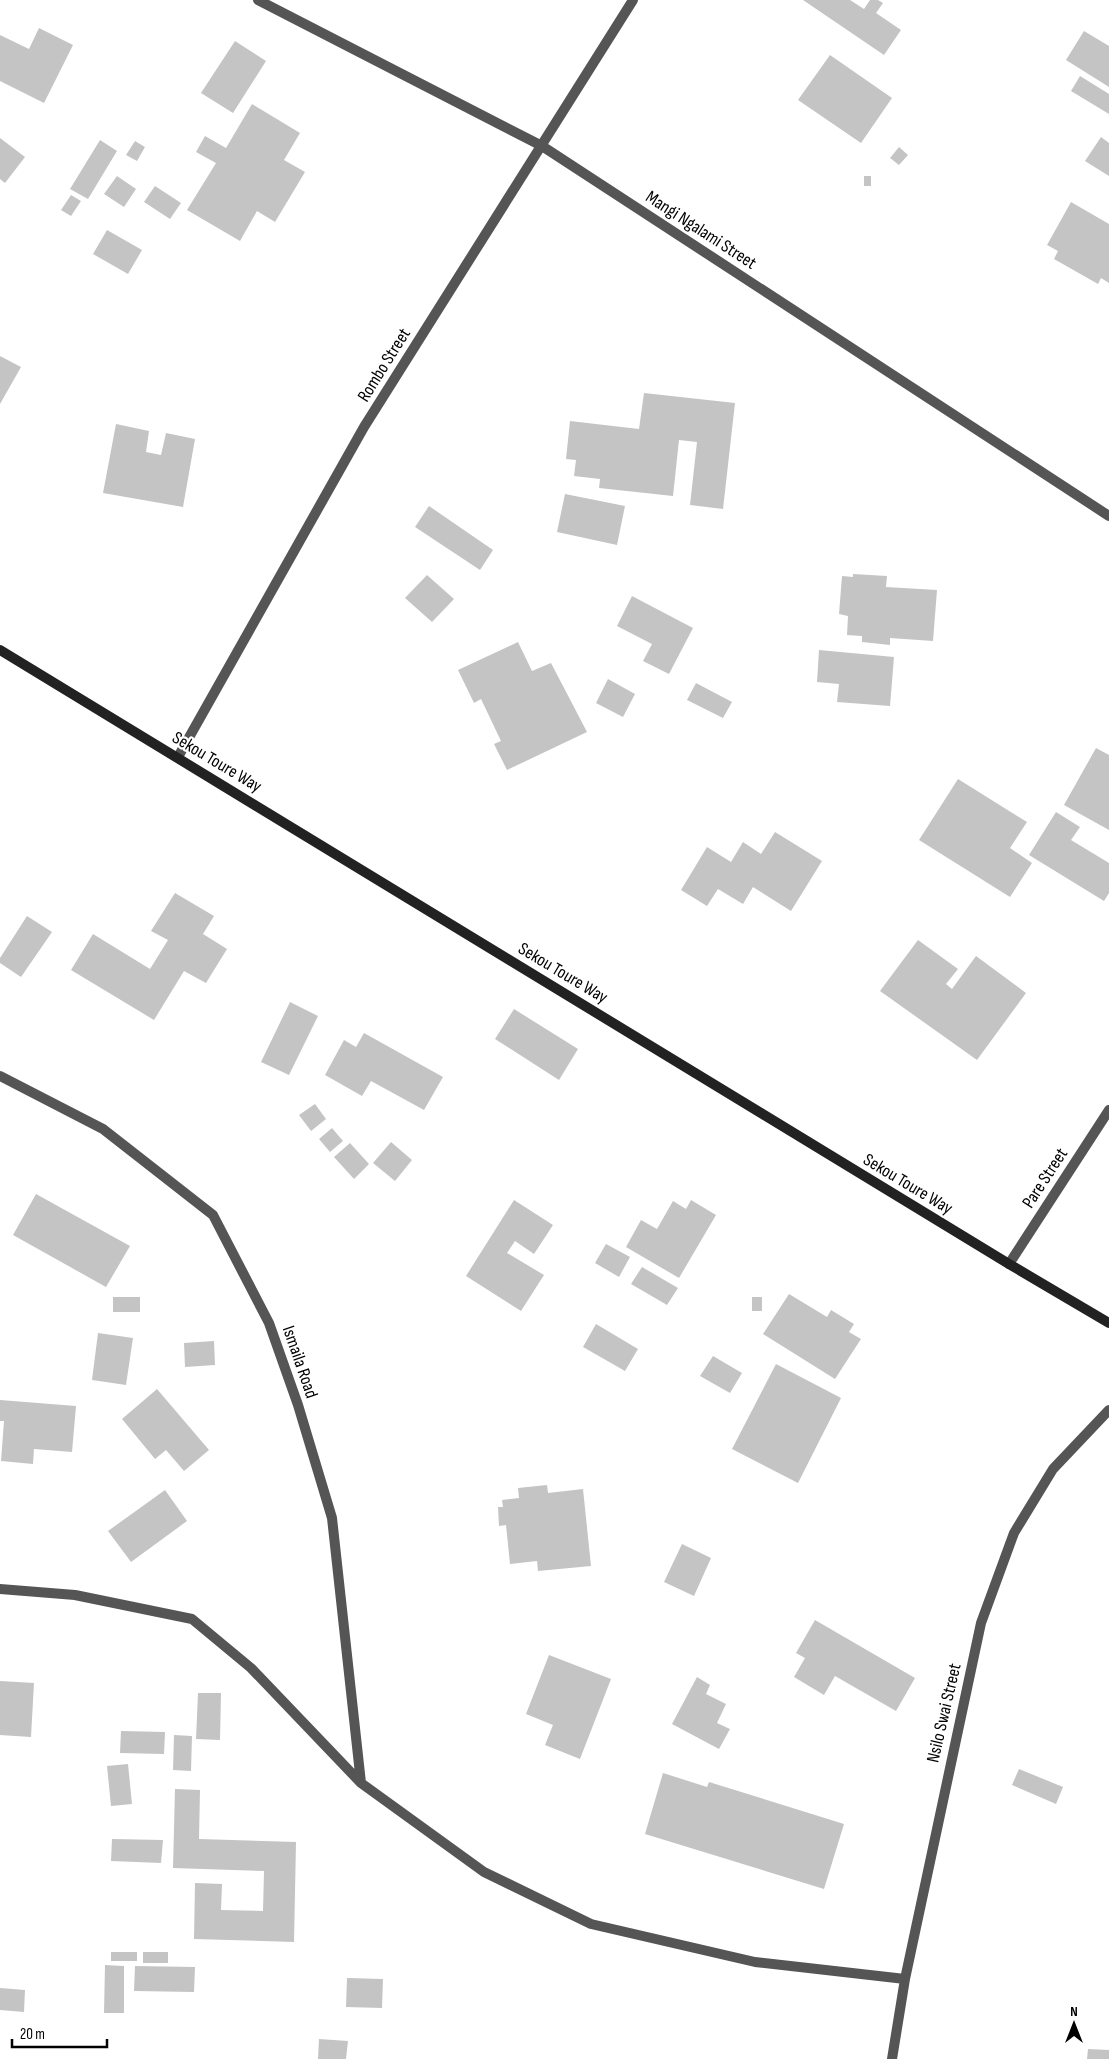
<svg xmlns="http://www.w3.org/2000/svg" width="1109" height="2059" font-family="'Sofia Sans Condensed',sans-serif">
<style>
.building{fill:#c4c4c4}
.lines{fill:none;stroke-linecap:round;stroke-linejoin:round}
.street{stroke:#555;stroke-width:10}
.secondary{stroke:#222;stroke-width:10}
.labels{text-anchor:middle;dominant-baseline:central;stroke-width:4.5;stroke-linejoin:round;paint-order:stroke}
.street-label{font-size:18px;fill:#000;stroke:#fff}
</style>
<rect width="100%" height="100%" fill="#fff"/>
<path class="building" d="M 803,0 L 850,0 L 864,9 L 870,0 L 878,0 L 883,3 L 876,13 L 901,30 L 884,55 Z
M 39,28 L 73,45 L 44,103 L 0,81 L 0,35 L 29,49 Z
M 1084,31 L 1109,46 L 1109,87 L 1066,60 Z
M 235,41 L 266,61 L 233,113 L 201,93 Z
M 830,55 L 892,98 L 861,143 L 798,100 Z
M 1080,76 L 1109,94 L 1109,114 L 1071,91 Z
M 252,104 L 300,133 L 284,160 L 305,172 L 275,222 L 257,211 L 240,241 L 187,210 L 216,163 L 196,152 L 205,136 L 226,148 Z
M 1101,137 L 1109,143 L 1109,176 L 1085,161 Z
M 0,138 L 25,157 L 5,183 L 0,179 Z
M 100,140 L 117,151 L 88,199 L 70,189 Z
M 135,141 L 145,147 L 137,161 L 126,155 Z
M 899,147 L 908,155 L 899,165 L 890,158 Z
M 117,176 L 136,189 L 124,207 L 104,194 Z
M 864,176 L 871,176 L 871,186 L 864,186 Z
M 155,186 L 181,203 L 170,219 L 144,202 Z
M 71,195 L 81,201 L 71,216 L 61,210 Z
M 1071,202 L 1109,224 L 1109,283 L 1101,278 L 1098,284 L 1054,259 L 1058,251 L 1047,245 Z
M 107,230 L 142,250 L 128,274 L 93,254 Z
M 0,356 L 21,367 L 0,404 Z
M 644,393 L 735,403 L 723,509 L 690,505 L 697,442 L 679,440 L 673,496 L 599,488 L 600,479 L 574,476 L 576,460 L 566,459 L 570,421 L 639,429 Z
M 116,424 L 149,431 L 146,452 L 161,455 L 166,433 L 195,439 L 183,507 L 103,493 Z
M 565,494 L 625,506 L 617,545 L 557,532 Z
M 429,506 L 493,550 L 480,570 L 415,527 Z
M 853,574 L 887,576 L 886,587 L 937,590 L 933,641 L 890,638 L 890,645 L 862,642 L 862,636 L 847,635 L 848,616 L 839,614 L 842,576 L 853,577 Z
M 427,575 L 454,599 L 432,622 L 405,598 Z
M 632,596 L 693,628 L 669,674 L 643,661 L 652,644 L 617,626 Z
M 518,642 L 532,671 L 551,663 L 587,732 L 507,770 L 494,744 L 501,741 L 481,699 L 474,703 L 458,670 Z
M 819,650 L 894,657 L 890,706 L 837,702 L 839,684 L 817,682 Z
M 608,679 L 635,694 L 623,717 L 596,703 Z
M 696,683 L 732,702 L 723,718 L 687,700 Z
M 1096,748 L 1109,755 L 1109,830 L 1064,805 Z
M 958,779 L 1027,822 L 1010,848 L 1032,863 L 1010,897 L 919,840 Z
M 1056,812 L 1080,827 L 1071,840 L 1109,863 L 1109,893 L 1104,901 L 1029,855 Z
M 775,832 L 822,861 L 791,911 L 753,887 L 743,904 L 718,889 L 707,906 L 681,890 L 707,847 L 731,862 L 743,842 L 761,854 Z
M 175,893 L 214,916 L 203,934 L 227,949 L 206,983 L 184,971 L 154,1020 L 71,970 L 93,934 L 150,969 L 168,940 L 151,931 Z
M 27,916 L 52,932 L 21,977 L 0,963 L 0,958 Z
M 918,940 L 958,969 L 946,984 L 952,989 L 976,956 L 1026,993 L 977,1060 L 880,991 Z
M 290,1002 L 318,1016 L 289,1075 L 261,1062 Z
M 514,1009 L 578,1049 L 559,1080 L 495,1039 Z
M 364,1033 L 443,1077 L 424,1110 L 371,1081 L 362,1096 L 325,1075 L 344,1040 L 356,1047 Z
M 315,1104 L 326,1119 L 311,1131 L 299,1115 Z
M 332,1128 L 343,1141 L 330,1152 L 319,1139 Z
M 391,1142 L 412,1160 L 395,1181 L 373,1163 Z
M 350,1143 L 369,1164 L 354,1179 L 334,1157 Z
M 36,1194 L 130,1246 L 106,1287 L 13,1235 Z
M 514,1200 L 553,1225 L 534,1254 L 515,1241 L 507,1253 L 544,1275 L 521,1311 L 466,1276 Z
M 691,1200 L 716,1215 L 679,1278 L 626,1247 L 641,1220 L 657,1229 L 673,1201 L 686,1209 Z
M 606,1244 L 630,1257 L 619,1277 L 595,1263 Z
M 642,1267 L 678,1288 L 667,1305 L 631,1284 Z
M 789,1294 L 827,1317 L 831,1310 L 854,1324 L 849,1332 L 861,1339 L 835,1379 L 763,1334 Z
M 113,1297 L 140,1297 L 140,1312 L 113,1312 Z
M 752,1297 L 762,1297 L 762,1311 L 752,1311 Z
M 596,1324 L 638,1349 L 625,1371 L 583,1347 Z
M 98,1333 L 133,1338 L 126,1385 L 92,1380 Z
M 214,1341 L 215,1365 L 185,1367 L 184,1343 Z
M 713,1356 L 742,1373 L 730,1393 L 700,1376 Z
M 776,1364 L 841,1398 L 798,1483 L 732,1449 Z
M 157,1389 L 209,1450 L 184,1471 L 166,1450 L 155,1459 L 122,1419 Z
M 0,1400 L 76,1406 L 72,1452 L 34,1449 L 33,1464 L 1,1461 L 4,1421 L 0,1421 Z
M 547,1485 L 548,1493 L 583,1489 L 591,1566 L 538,1571 L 537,1561 L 510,1564 L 506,1525 L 499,1526 L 498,1507 L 503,1507 L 502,1500 L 519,1498 L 518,1488 Z
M 165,1490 L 187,1521 L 131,1562 L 108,1531 Z
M 682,1544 L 711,1558 L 694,1596 L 664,1582 Z
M 815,1620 L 915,1678 L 896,1711 L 835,1676 L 824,1695 L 794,1677 L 805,1658 L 796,1653 Z
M 549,1655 L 611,1679 L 580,1759 L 545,1745 L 553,1725 L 526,1714 Z
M 697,1677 L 710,1685 L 706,1694 L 726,1704 L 717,1723 L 730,1729 L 719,1749 L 672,1724 Z
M 0,1681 L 34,1683 L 31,1737 L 0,1735 Z
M 198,1693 L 221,1693 L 220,1740 L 196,1739 Z
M 121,1731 L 165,1732 L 164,1754 L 120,1753 Z
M 174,1735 L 192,1736 L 191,1771 L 173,1770 Z
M 128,1764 L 132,1804 L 111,1806 L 107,1766 Z
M 1019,1769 L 1063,1787 L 1056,1804 L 1012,1785 Z
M 663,1773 L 707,1787 L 709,1782 L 844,1824 L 824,1889 L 645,1834 Z
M 175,1789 L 200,1790 L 199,1839 L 296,1842 L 294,1942 L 194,1939 L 195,1883 L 222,1884 L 221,1910 L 263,1911 L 264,1871 L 173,1868 Z
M 112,1839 L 163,1840 L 161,1863 L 111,1861 Z
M 111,1952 L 137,1952 L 137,1961 L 111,1961 Z
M 143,1952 L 168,1952 L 168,1963 L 143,1963 Z
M 105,1965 L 124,1966 L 124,2013 L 104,2013 Z
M 135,1966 L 195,1967 L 194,1992 L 134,1991 Z
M 347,1978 L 383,1979 L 382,2008 L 346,2007 Z
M 0,1988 L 25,1990 L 24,2012 L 0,2010 Z
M 319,2039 L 348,2041 L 346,2059 L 318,2059 Z
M 1088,2049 L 1109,2050 L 1109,2059 L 1087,2059 Z"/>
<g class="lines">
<path class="street" d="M 258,0 L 542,146 L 1109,516
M 178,757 L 364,427 L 633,0
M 0,1076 L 103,1129 L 213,1215 L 269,1323 L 298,1405 L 332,1518 L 361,1783
M 1009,1264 L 1109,1110
M 0,1589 L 75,1595 L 192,1619 L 251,1668 L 361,1783 L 484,1872 L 591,1924 L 755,1962 L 905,1979
M 892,2059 L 905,1979 L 981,1623 L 1014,1533 L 1053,1469 L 1109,1410"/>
<path class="secondary" d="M 0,650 L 1009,1264 L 1109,1323"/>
</g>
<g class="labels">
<g class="street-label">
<text transform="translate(701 230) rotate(33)">Mangi Ngalami Street</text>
<text transform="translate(384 365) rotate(-58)">Rombo Street</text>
<text transform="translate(217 762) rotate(31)">Sekou Toure Way</text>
<text transform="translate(563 973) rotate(31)">Sekou Toure Way</text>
<text transform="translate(1045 1178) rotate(-57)">Pare Street</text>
<text transform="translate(908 1184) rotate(31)">Sekou Toure Way</text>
<text transform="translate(300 1362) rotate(71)">Ismaila Road</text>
<text transform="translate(944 1713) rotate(-77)">Nsilo Swai Street</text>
</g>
</g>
<g transform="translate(1074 2024)" stroke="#ffffff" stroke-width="4" paint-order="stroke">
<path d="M0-4L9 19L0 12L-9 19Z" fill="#000000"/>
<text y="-8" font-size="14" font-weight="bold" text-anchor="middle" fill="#000000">N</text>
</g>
<path d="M12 2039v8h95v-8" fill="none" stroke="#000000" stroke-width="2.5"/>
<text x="20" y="2039" font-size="15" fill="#000000" stroke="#ffffff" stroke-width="4" paint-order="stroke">20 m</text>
</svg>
